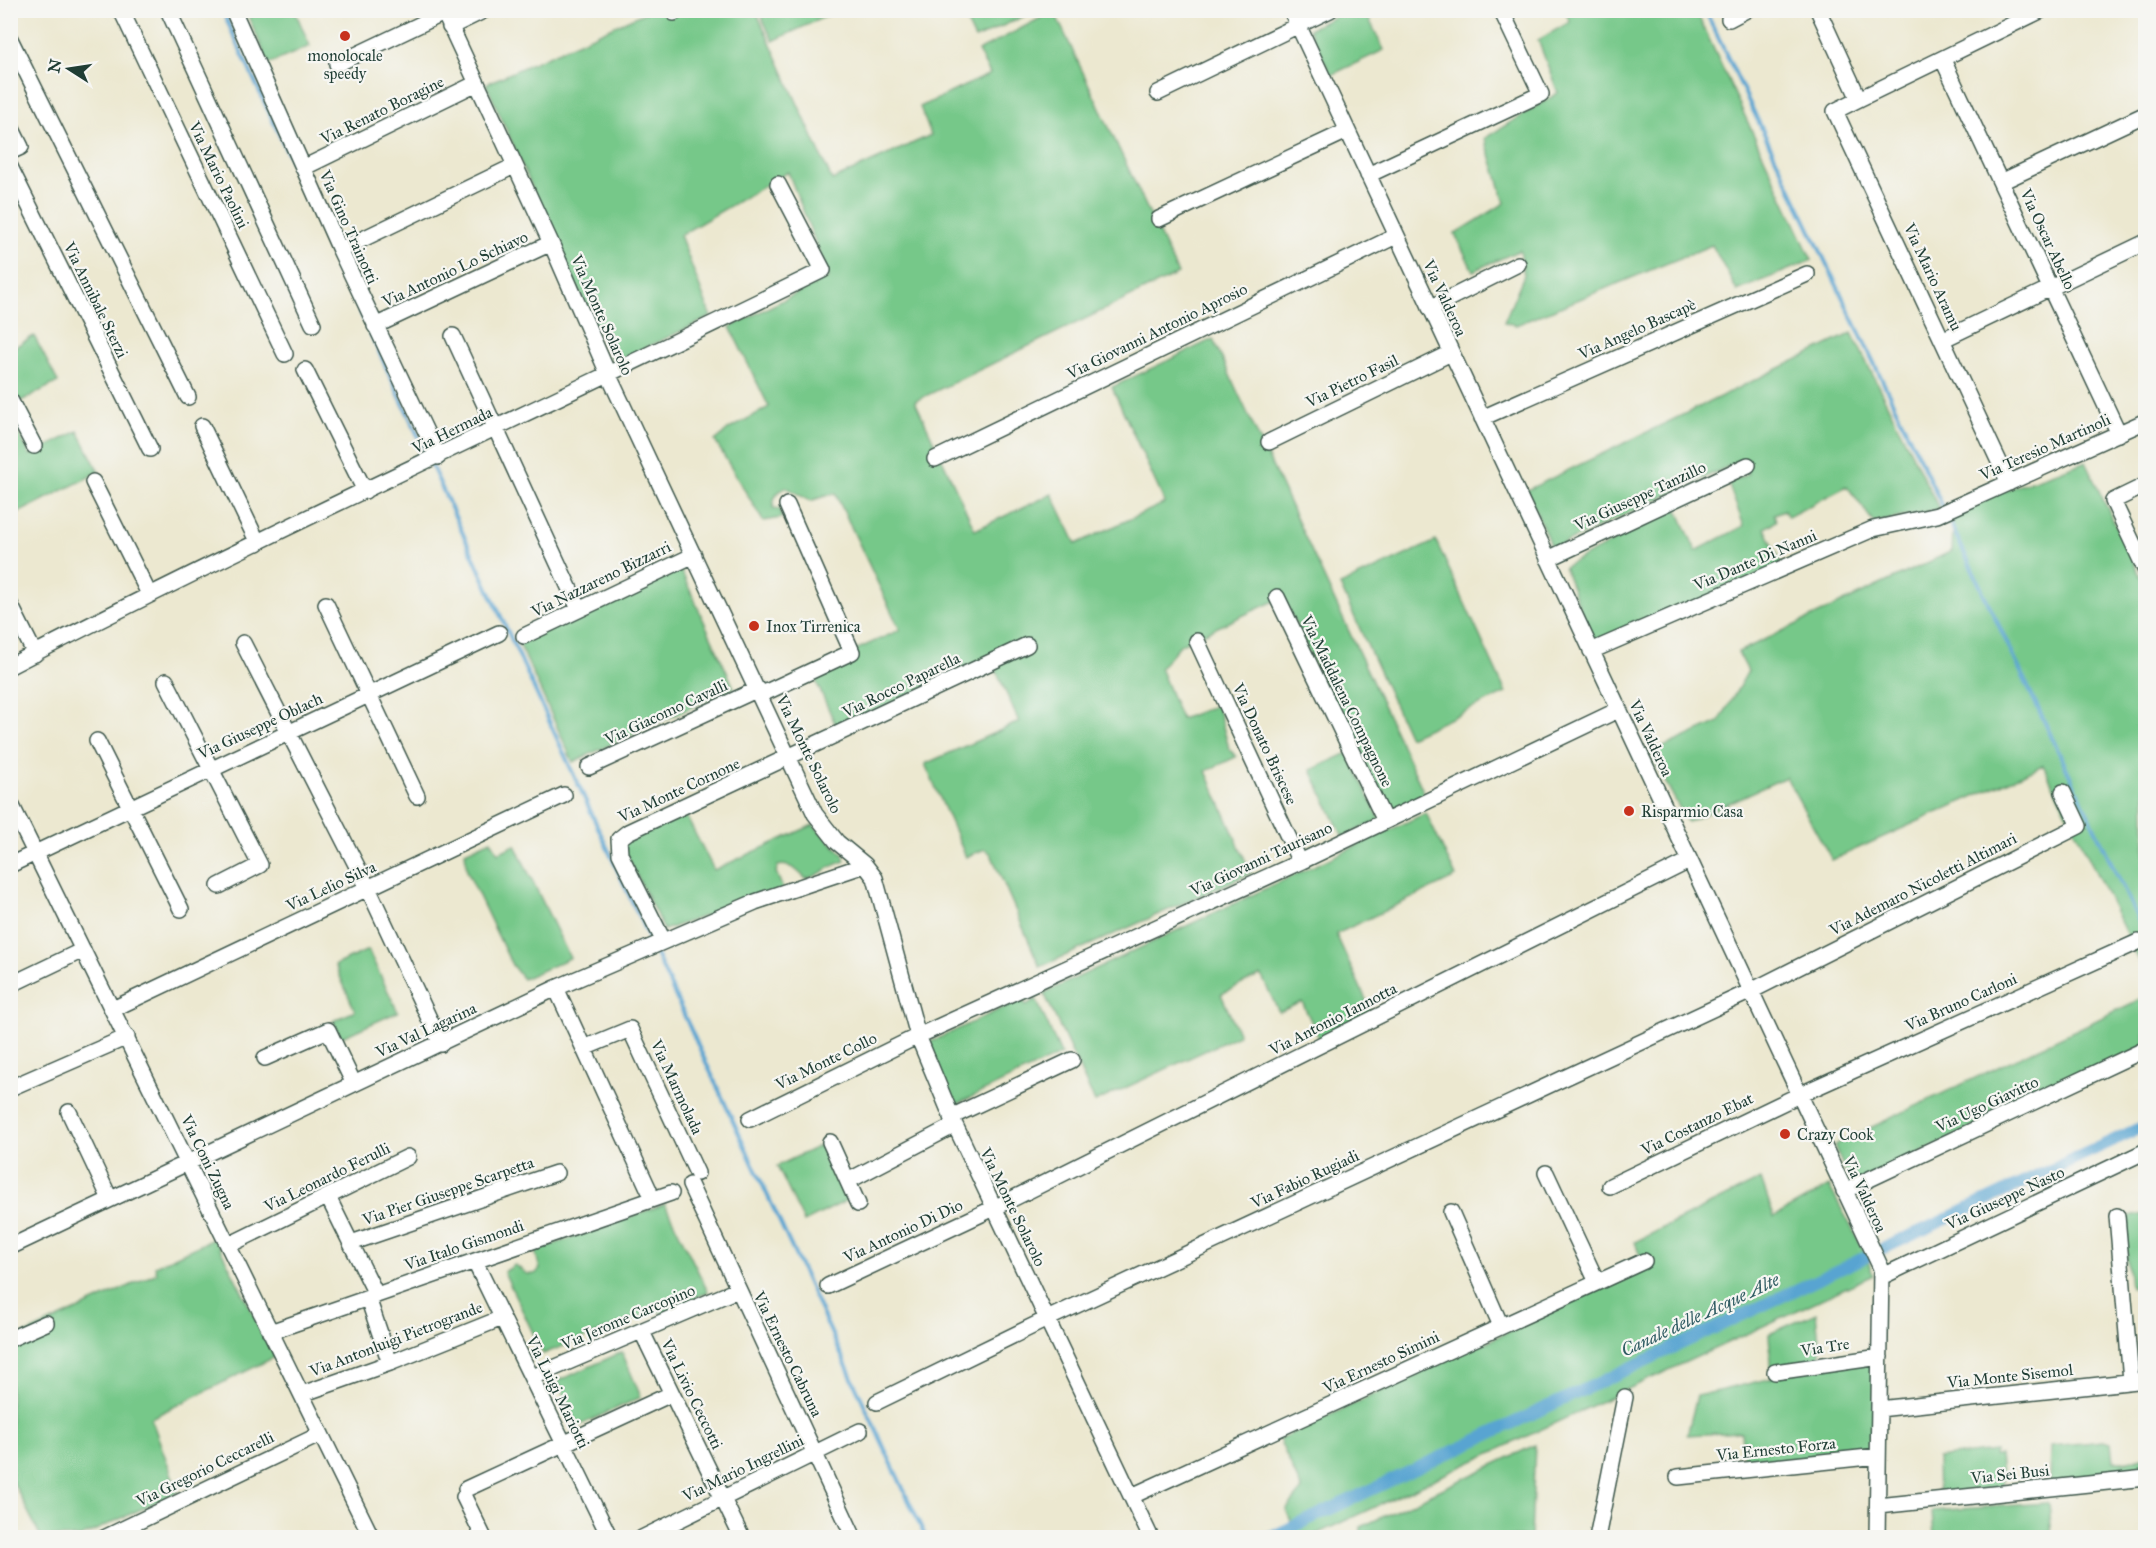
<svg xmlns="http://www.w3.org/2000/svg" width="2156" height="1548" font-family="'IM FELL Great Primer',serif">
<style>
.green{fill:#76c889;stroke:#4a825e;stroke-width:1.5}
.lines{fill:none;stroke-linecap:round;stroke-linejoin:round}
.stream{stroke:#58a4d1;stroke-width:4}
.canal{stroke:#58a4d1;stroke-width:12}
.minor-casing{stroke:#3e574b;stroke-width:18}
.minor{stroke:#fff;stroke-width:15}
.poi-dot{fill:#c8321e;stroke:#f6f6f2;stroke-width:2}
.labels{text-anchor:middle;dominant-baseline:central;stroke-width:4.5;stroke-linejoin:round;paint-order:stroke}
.poi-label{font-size:16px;fill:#1f3d34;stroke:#f6f6f2;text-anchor:start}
.street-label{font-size:16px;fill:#1f3d34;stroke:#f6f6f2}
.water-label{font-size:18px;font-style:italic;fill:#305c63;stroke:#f6f6f2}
</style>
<rect width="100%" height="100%" fill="#f6f6f2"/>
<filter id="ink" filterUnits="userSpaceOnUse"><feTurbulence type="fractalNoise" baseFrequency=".0167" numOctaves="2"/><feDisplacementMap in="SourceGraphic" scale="12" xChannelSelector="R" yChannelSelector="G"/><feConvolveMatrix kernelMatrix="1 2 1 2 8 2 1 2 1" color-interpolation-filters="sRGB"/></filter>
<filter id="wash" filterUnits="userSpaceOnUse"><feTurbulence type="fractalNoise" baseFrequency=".008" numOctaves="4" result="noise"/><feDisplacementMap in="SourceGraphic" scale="24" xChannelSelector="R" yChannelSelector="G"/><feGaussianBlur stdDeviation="1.35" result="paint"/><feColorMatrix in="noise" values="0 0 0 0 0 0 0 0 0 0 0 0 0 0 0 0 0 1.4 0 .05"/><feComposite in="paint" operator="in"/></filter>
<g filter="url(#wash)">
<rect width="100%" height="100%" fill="#ece8d0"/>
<path class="green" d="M 831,10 L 833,13 L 773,41 L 759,11 Z
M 1348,10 L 1365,11 L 1384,50 L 1331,75 L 1309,29 Z
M 261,11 L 295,11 L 310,46 L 269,64 L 248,16 Z
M 648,11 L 756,11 L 832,180 L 931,135 L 920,107 L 990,74 L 978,51 L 1054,11 L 1178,274 L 915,401 L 975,530 L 1052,494 L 1076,544 L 1165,503 L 1112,387 L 1213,339 L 1426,797 L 1386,816 L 1283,597 L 1181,644 L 1160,668 L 1181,719 L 1217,705 L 1229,748 L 1236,757 L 1206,771 L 1251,873 L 1040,967 L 991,854 L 985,849 L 966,857 L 925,764 L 1019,722 L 992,661 L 838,730 L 811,670 L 900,630 L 835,493 L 810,501 L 786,487 C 777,492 773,497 773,508 L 780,509 L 782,518 L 763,521 L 715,441 L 729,429 L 769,407 L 730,327 L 829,277 L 788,172 L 680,235 L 711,317 L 613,363 L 569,270 L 486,84 Z
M 961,11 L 1035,11 L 975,39 Z
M 1565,11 L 1696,11 L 1812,260 L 1737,291 L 1712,245 L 1516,325 L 1504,322 L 1524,275 L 1520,250 L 1473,271 L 1455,234 L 1505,203 L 1485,138 L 1558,93 L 1538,40 L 1570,22 Z
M 1852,333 L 1939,509 L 1874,523 L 1847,486 L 1788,517 L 1784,510 L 1774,514 L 1776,521 L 1765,528 L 1782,565 L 1595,647 L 1564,567 L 1677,508 L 1696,551 L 1744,526 L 1728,483 L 1748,474 L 1740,461 L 1552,549 L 1527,490 Z
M 34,336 L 58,382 L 19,402 L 11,386 L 11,349 Z
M 10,415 L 30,455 L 78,431 L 99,472 L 12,516 Z
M 2085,462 L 2145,586 L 2145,972 L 2043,765 L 1832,860 L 1786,777 L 1687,822 L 1650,753 L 1719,722 L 1748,671 L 1738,652 L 1952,551 L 1954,508 Z
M 1436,541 L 1506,693 L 1409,737 L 1340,585 Z
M 680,568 L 734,688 L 573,762 L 519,643 Z
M 1348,753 L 1380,820 L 1343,837 L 1311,770 Z
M 1426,813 L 1456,877 L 1336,934 L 1373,1015 L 1320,1040 L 1302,1002 L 1279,1012 L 1261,975 L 1221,994 L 1239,1035 L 1095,1102 L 1044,993 Z
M 685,814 L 714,870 L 813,825 L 843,854 L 845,861 C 827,866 824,874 806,879 C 798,871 790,863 778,866 L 776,872 L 783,889 L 664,930 L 622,845 L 633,836 Z
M 491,840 L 498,853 L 515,845 L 570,958 L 523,979 L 512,965 L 467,871 L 465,852 Z
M 368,950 L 398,1012 L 340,1038 L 333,1021 L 355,1011 L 335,965 Z
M 2145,997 L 2145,1047 L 1851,1185 L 1834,1145 Z
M 1022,999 L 1026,1005 L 1036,999 L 1061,1054 L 955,1105 L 926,1044 Z
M 821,1145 L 848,1200 L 804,1222 L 777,1166 Z
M 1761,1179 L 1774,1217 L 1829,1186 L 1865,1252 L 1873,1275 L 1310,1537 L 1278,1538 L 1295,1530 L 1286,1510 L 1302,1490 L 1279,1439 L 1644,1268 L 1635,1242 Z
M 665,1204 L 708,1292 L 664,1313 L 656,1310 L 543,1354 L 504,1272 L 515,1265 L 527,1274 L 535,1274 L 540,1269 L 535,1251 Z
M 2145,1214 L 2145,1285 L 2130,1287 L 2123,1218 Z
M 215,1238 L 275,1357 L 151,1418 L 178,1492 L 81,1537 L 41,1537 L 11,1478 L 10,1341 L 157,1273 L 155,1266 Z
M 1816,1313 L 1821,1361 L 1876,1353 L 1877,1455 L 1744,1468 L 1741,1432 L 1687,1435 L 1697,1396 L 1772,1378 L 1769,1334 Z
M 622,1352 L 641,1397 L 578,1426 L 558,1381 Z
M 2104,1441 L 2111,1443 L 2113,1461 L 2129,1461 L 2145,1456 L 2145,1480 L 2050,1486 L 2051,1446 Z
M 1535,1445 L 1531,1537 L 1361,1537 L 1361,1527 Z
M 1994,1451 L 1994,1456 L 2000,1456 L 2004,1491 L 1938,1500 L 1937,1458 Z
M 2046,1503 L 2049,1504 L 2052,1537 L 1934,1537 L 1932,1511 Z"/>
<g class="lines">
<path class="stream" d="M 222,10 L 319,221
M 1705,10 L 1943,507
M 348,285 L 427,455
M 430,462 L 651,943
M 1946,514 L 2146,936
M 654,950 L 926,1538"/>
<path class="canal" d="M 1269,1538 L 2146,1125"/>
</g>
</g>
<g filter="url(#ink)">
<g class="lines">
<g class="minor-casing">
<path id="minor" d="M 121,10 L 285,354
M 168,10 L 313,324
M 233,10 L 340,250 L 438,457
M 443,10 L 551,243 L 609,376 L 815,814 L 837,842 L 865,865 L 875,878 L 918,1036 L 955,1125 L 1151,1538
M 673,10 L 674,13
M 1291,10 L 1881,1268 L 1877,1538
M 1818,10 L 1859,99 L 2042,10
M 1729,19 L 1746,10
M 450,27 L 485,10
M 10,39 L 188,397
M 1943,60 L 2119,434
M 337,64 L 444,13
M 1158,93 L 1330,10
M 1859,99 L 1835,111 L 2009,483
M 10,125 L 21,147 L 10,152
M 10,167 L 150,449
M 303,168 L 477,83
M 1368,175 L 1541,94 L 1501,10
M 2001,182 L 2146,114
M 1159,219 L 1347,131
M 340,250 L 514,166
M 1430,308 L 1518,264
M 375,326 L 551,243
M 453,336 L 579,609
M 1942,340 L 2146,242
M 305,370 L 365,491
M 10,400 L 34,446
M 1482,418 L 1807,274
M 202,426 L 258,543
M 1269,442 L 1451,353
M 935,459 L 1396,236
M 93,482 L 149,594
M 2146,485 L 2113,501 L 2146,571
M 1548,559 L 1748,465
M 1277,597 L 1385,821
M 10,604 L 35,654
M 326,604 L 417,796
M 524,636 L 694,555
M 1197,641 L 1300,862
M 243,643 L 368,888 L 441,1044
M 1591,651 L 1873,529 L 1937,515 L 2146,421
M 10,666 C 278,527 553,403 823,270 L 778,184
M 166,681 L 260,865 L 219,886
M 760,695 L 852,652 L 787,505
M 97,741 L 181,909
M 589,767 L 758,689
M 10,802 L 372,1538
M 10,865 L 499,633
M 663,940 L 620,854 L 619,839 L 628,832 L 1027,645
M 10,985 L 83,950
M 556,988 L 649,1190
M 113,1009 L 564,795
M 584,1048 L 630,1029 L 697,1173
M 265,1058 L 328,1030 L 354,1084
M 10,1088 L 127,1037
M 69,1112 L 110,1199
M 951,1117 L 1072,1060
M 750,1119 L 918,1036 L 1300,862 L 1618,710
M 830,1142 L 858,1204
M 1546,1173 L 1597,1282
M 848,1181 L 955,1125
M 690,1185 L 854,1538
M 1610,1186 L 1799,1095 L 2138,942
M 1844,1191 L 2146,1049
M 328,1197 L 373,1288
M 1451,1212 L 1501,1326
M 2117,1216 L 2131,1381
M 351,1243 L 556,1173
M 229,1245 L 408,1157
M 10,1247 L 556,988 L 755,902 L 865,865
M 475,1262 L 610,1538
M 1881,1277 L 2146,1151
M 828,1286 L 994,1208 L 1689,861
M 368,1298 L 390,1363
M 270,1332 L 671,1193
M 642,1332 L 742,1538
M 10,1339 L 46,1323
M 1775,1372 L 1880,1357
M 533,1377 L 737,1290
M 302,1394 L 390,1363 L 502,1318
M 877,1402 L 1047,1319 L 1751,991 L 2079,826 L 2063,792
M 1879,1409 L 2146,1380
M 1678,1477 L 1878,1456
M 466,1489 L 671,1394
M 1132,1496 L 1644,1261
M 464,1497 L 484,1538
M 1878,1506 L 2146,1478
M 104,1538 L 321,1434
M 642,1538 L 860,1431
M 1597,1538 L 1625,1397"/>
</g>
<use href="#minor" class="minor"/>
</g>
</g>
<g class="poi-dot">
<circle cx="345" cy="36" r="6"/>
<circle cx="754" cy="626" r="6"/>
<circle cx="1629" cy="811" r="6"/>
<circle cx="1785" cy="1134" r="6"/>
</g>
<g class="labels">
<g class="poi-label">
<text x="345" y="55" text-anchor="middle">monolocale<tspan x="345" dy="18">speedy</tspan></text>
<text x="766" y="626">Inox Tirrenica</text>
<text x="1641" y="811">Risparmio Casa</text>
<text x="1797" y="1134">Crazy Cook</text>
</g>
<g class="street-label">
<text transform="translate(382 110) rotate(-26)">Via Renato Boragine</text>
<text transform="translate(219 175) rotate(64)">Via Mario Paolini</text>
<text transform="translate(349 227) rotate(66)">Via Gino Trainotti</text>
<text transform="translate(2048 239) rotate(65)">Via Oscar Abello</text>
<text transform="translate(455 269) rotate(-25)">Via Antonio Lo Schiavo</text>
<text transform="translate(1933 277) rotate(65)">Via Mario Aramu</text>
<text transform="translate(1445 298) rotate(65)">Via Valderoa</text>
<text transform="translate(96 300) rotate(64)">Via Annibale Sterzi</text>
<text transform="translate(602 315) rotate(66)">Via Monte Solarolo</text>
<text transform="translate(1637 329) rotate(-24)">Via Angelo Bascapè</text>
<text transform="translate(1157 331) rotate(-26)">Via Giovanni Antonio Aprosio</text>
<text transform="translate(1352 381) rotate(-26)">Via Pietro Fasil</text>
<text transform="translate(452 430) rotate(-26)">Via Hermada</text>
<text transform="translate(2045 447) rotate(-24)">Via Teresio Martinoli</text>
<text transform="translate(1640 496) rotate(-25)">Via Giuseppe Tanzillo</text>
<text transform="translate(1755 560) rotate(-23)">Via Dante Di Nanni</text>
<text transform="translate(601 579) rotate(-26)">Via Nazzareno Bizzarri</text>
<text transform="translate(901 685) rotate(-26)">Via Rocco Paparella</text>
<text transform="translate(1347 701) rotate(64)">Via Maddalena Compagnone</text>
<text transform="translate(666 712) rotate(-25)">Via Giacomo Cavalli</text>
<text transform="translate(260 726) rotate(-25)">Via Giuseppe Oblach</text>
<text transform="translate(1651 738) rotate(65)">Via Valderoa</text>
<text transform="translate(1265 744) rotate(65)">Via Donato Briscese</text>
<text transform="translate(809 754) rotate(64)">Via Monte Solarolo</text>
<text transform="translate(679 790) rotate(-25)">Via Monte Cornone</text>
<text transform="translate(1261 859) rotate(-25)">Via Giovanni Taurisano</text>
<text transform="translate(1923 884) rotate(-27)">Via Ademaro Nicoletti Altimari</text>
<text transform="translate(331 886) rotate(-25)">Via Lelio Silva</text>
<text transform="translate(1961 1002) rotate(-24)">Via Bruno Carloni</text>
<text transform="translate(1333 1019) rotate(-27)">Via Antonio Iannotta</text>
<text transform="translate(426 1030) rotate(-25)">Via Val Lagarina</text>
<text transform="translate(826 1061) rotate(-26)">Via Monte Collo</text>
<text transform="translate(677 1087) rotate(65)">Via Marmolada</text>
<text transform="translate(1987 1104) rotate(-25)">Via Ugo Giavitto</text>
<text transform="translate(1697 1124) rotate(-26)">Via Costanzo Ebat</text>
<text transform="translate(208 1162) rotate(64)">Via Coni Zugna</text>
<text transform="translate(327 1177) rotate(-26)">Via Leonardo Ferulli</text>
<text transform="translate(1305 1179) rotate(-25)">Via Fabio Rugiadi</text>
<text transform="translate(448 1191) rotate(-19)">Via Pier Giuseppe Scarpetta</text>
<text transform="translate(1865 1194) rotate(65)">Via Valderoa</text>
<text transform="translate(2005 1198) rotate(-25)">Via Giuseppe Nasto</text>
<text transform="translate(1013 1207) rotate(64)">Via Monte Solarolo</text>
<text transform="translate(903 1231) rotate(-25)">Via Antonio Di Dio</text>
<text transform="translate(464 1245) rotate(-19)">Via Italo Gismondi</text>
<text transform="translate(628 1317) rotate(-23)">Via Jerome Carcopino</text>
<text transform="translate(396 1339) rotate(-21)">Via Antonluigi Pietrogrande</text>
<text transform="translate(1825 1347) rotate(-9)">Via Tre</text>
<text transform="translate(788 1354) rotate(64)">Via Ernesto Cabruna</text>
<text transform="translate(1381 1362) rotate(-25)">Via Ernesto Simini</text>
<text transform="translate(2010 1376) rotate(-6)">Via Monte Sisemol</text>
<text transform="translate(558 1392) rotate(64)">Via Luigi Mariotti</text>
<text transform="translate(692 1394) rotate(64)">Via Livio Ceccotti</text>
<text transform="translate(1776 1449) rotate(-6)">Via Ernesto Forza</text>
<text transform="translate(743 1468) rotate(-26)">Via Mario Ingrellini</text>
<text transform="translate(205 1469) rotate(-26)">Via Gregorio Ceccarelli</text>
<text transform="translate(2010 1474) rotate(-6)">Via Sei Busi</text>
</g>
<g class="water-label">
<text transform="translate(1700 1315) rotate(-25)">Canale delle Acque Alte</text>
</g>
</g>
<rect width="2156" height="1548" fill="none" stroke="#f6f6f2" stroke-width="36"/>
<g transform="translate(69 69) rotate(282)" stroke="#f6f6f2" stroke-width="4.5" paint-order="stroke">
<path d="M0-4.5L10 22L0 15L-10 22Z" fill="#1f3d34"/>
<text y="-9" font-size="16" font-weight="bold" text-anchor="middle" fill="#1f3d34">N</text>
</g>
</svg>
